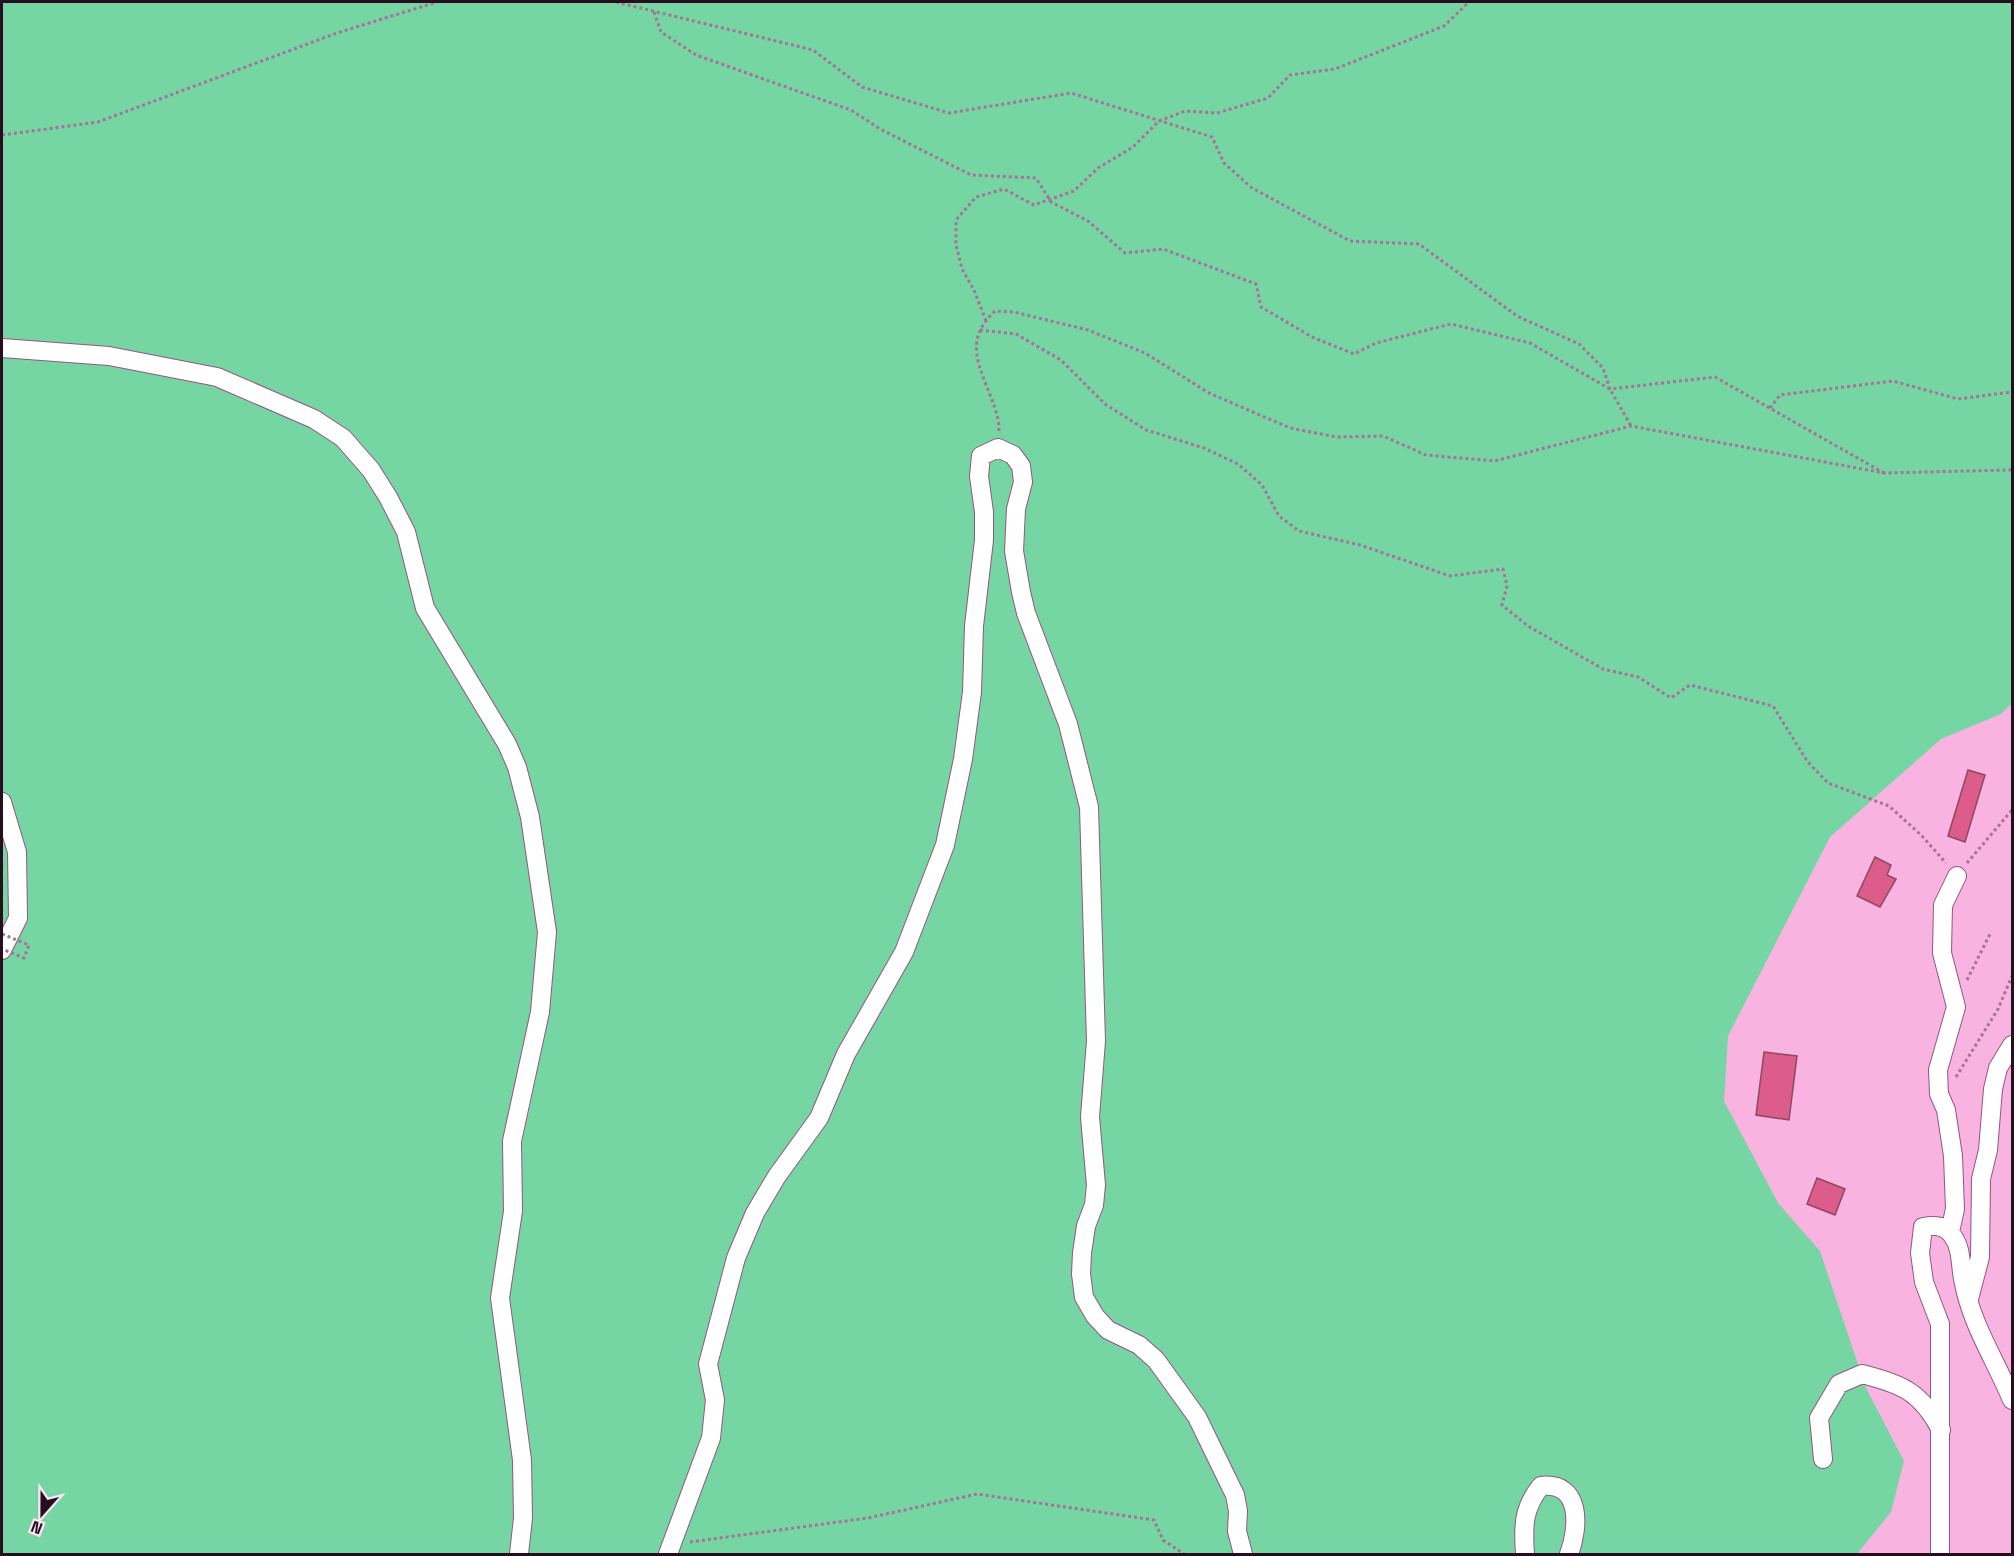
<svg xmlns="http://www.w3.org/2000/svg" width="2014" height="1556" font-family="'Space Grotesk',sans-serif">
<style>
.green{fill:#75d6a4}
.building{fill:#dc5c8b;stroke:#8e485f;stroke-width:1.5}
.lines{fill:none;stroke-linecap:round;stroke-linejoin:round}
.minor-casing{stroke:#945680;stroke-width:20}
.path{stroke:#a67395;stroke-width:3;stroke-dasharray:3 3;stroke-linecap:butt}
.minor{stroke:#fff;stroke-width:18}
.path-bridge{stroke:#a67395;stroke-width:3;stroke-dasharray:3 3;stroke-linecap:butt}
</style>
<rect width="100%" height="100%" fill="#f8b3e0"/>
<path class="green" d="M 2,2 L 2012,2 L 2012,703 L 2001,714 L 1941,739 L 1830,837 L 1728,1036 L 1724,1101 L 1778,1203 L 1820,1251 L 1866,1388 L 1904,1461 L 1891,1512 L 1857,1554 L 2,1554 Z"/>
<path class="building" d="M 1968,770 L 1985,775 L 1965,842 L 1948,836 Z
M 1875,857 L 1891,865 L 1887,875 L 1896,879 L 1880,907 L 1857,896 Z
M 1764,1052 L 1797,1056 L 1789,1120 L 1756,1115 Z
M 1817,1178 L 1845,1189 L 1835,1215 L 1807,1204 Z"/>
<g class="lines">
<g class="minor-casing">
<path id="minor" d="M 2,348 L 109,356 L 217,377 L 314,419 L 343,438 L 371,470 L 388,497 L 406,532 L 425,608 L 507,744 L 517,767 L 530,817 L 547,932 L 540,1012 L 512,1141 L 513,1211 L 500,1298 L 522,1460 L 523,1518 L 519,1554
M 2,802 L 17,852 L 18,918 L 2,950
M 1950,1232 L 1955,1209 L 1953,1156 L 1946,1110 L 1939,1094 L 1938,1070 L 1956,1007 L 1942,953 L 1943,905 L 1957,876
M 1969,1299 L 1980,1257 L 1981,1179 L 1988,1150 L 1993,1089 L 1998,1068 L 2012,1045
M 1823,1459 L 1819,1418 L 1839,1384 L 1862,1374 C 1902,1384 1921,1392 1941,1430
M 668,1554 L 711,1438 L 715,1400 L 708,1364 L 736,1258 L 755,1213 L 777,1176 L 819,1118 L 846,1054 L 904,952 L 945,845 L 963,759 L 972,692 L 974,626 L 984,540 L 984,512 L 979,476 L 981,456 L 998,448 L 1013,455 L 1021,466 L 1023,482 L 1016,509 L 1014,551 L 1021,592 L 1026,613 L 1068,724 L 1089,807 L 1096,1041 L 1090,1117 L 1096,1185 L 1094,1205 L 1086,1226 L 1082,1253 L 1081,1274 L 1084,1297 L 1095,1316 L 1108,1330 L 1139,1345 L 1156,1360 L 1197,1417 L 1235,1495 L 1238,1511 L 1237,1531 L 1243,1554
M 1525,1554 C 1523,1527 1523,1508 1541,1486 C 1582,1481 1579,1528 1569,1554
M 1940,1554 L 1940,1324 L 1924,1282 L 1920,1253 L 1923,1227 C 1934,1225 1945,1225 1952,1235 C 1962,1248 1960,1264 1963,1279 C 1971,1324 1995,1359 2012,1400"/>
</g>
<path class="path" d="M 616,2 L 813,50 L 862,87 L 949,113 L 1071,93 L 1212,137 L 1224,163 L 1252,188 L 1350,241 L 1419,244 L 1517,316 L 1579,344 L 1603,368 L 1610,389 L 1715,377 L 1884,473
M 654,12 L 661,32 L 696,55 L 851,110 L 880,129 L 971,175 L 1036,178 L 1051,202 L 1088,221 L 1125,253 L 1163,249 L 1256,284 L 1261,307 L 1312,337 L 1354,354 L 1376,343 L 1451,324 L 1530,343 L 1610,389 L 1631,426
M 2,135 L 98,122 L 337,33 L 437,2
M 986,321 L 974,290 L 962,269 L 956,245 L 956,220 L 976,197 L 1004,189 L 1034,205 L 1074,191 L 1098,168 L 1133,147 L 1159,121 L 1185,111 L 1217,113 L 1268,98 L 1290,75 L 1335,69 L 1444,26 L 1469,2
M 980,330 L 1016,334 L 1061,360 L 1105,404 L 1146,430 L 1204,448 L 1238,464 L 1262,485 L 1279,516 L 1299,531 L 1360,545 L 1450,576 L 1503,569 L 1507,586 L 1502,605 L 1528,626 L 1603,669 L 1638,677 L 1671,698 L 1690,685 L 1773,706 L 1807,761 L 1828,783 L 1889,806 L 1921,835 L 1946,863
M 1770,408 L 1780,395 L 1893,381 L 1958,399 L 2012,392
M 999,431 C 1000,399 964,360 981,329 C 984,322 990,316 995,311 L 1014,312 L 1088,330 L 1145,353 L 1209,393 L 1290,428 L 1337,437 L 1383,436 L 1426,455 L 1494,461 L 1631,426 L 1884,473 L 2010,470 L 2012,468
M 1967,863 L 2012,810
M 1967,980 L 1990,934
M 1956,1077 L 1998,1009 L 2012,976
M 690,1542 L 868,1518 L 977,1494 L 1154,1520 L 1163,1540 L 1184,1554"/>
<use href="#minor" class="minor"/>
<path class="path-bridge" d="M 2,934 L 29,945 L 24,958 L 2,949"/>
</g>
<rect width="2014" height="1556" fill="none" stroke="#260e1f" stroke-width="6"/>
<g transform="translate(42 1514) rotate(201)" stroke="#fbe5f3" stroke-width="4.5" paint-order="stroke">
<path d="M0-4.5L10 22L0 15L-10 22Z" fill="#260e1f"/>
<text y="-9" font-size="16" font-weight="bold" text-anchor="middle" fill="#260e1f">N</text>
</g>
</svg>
